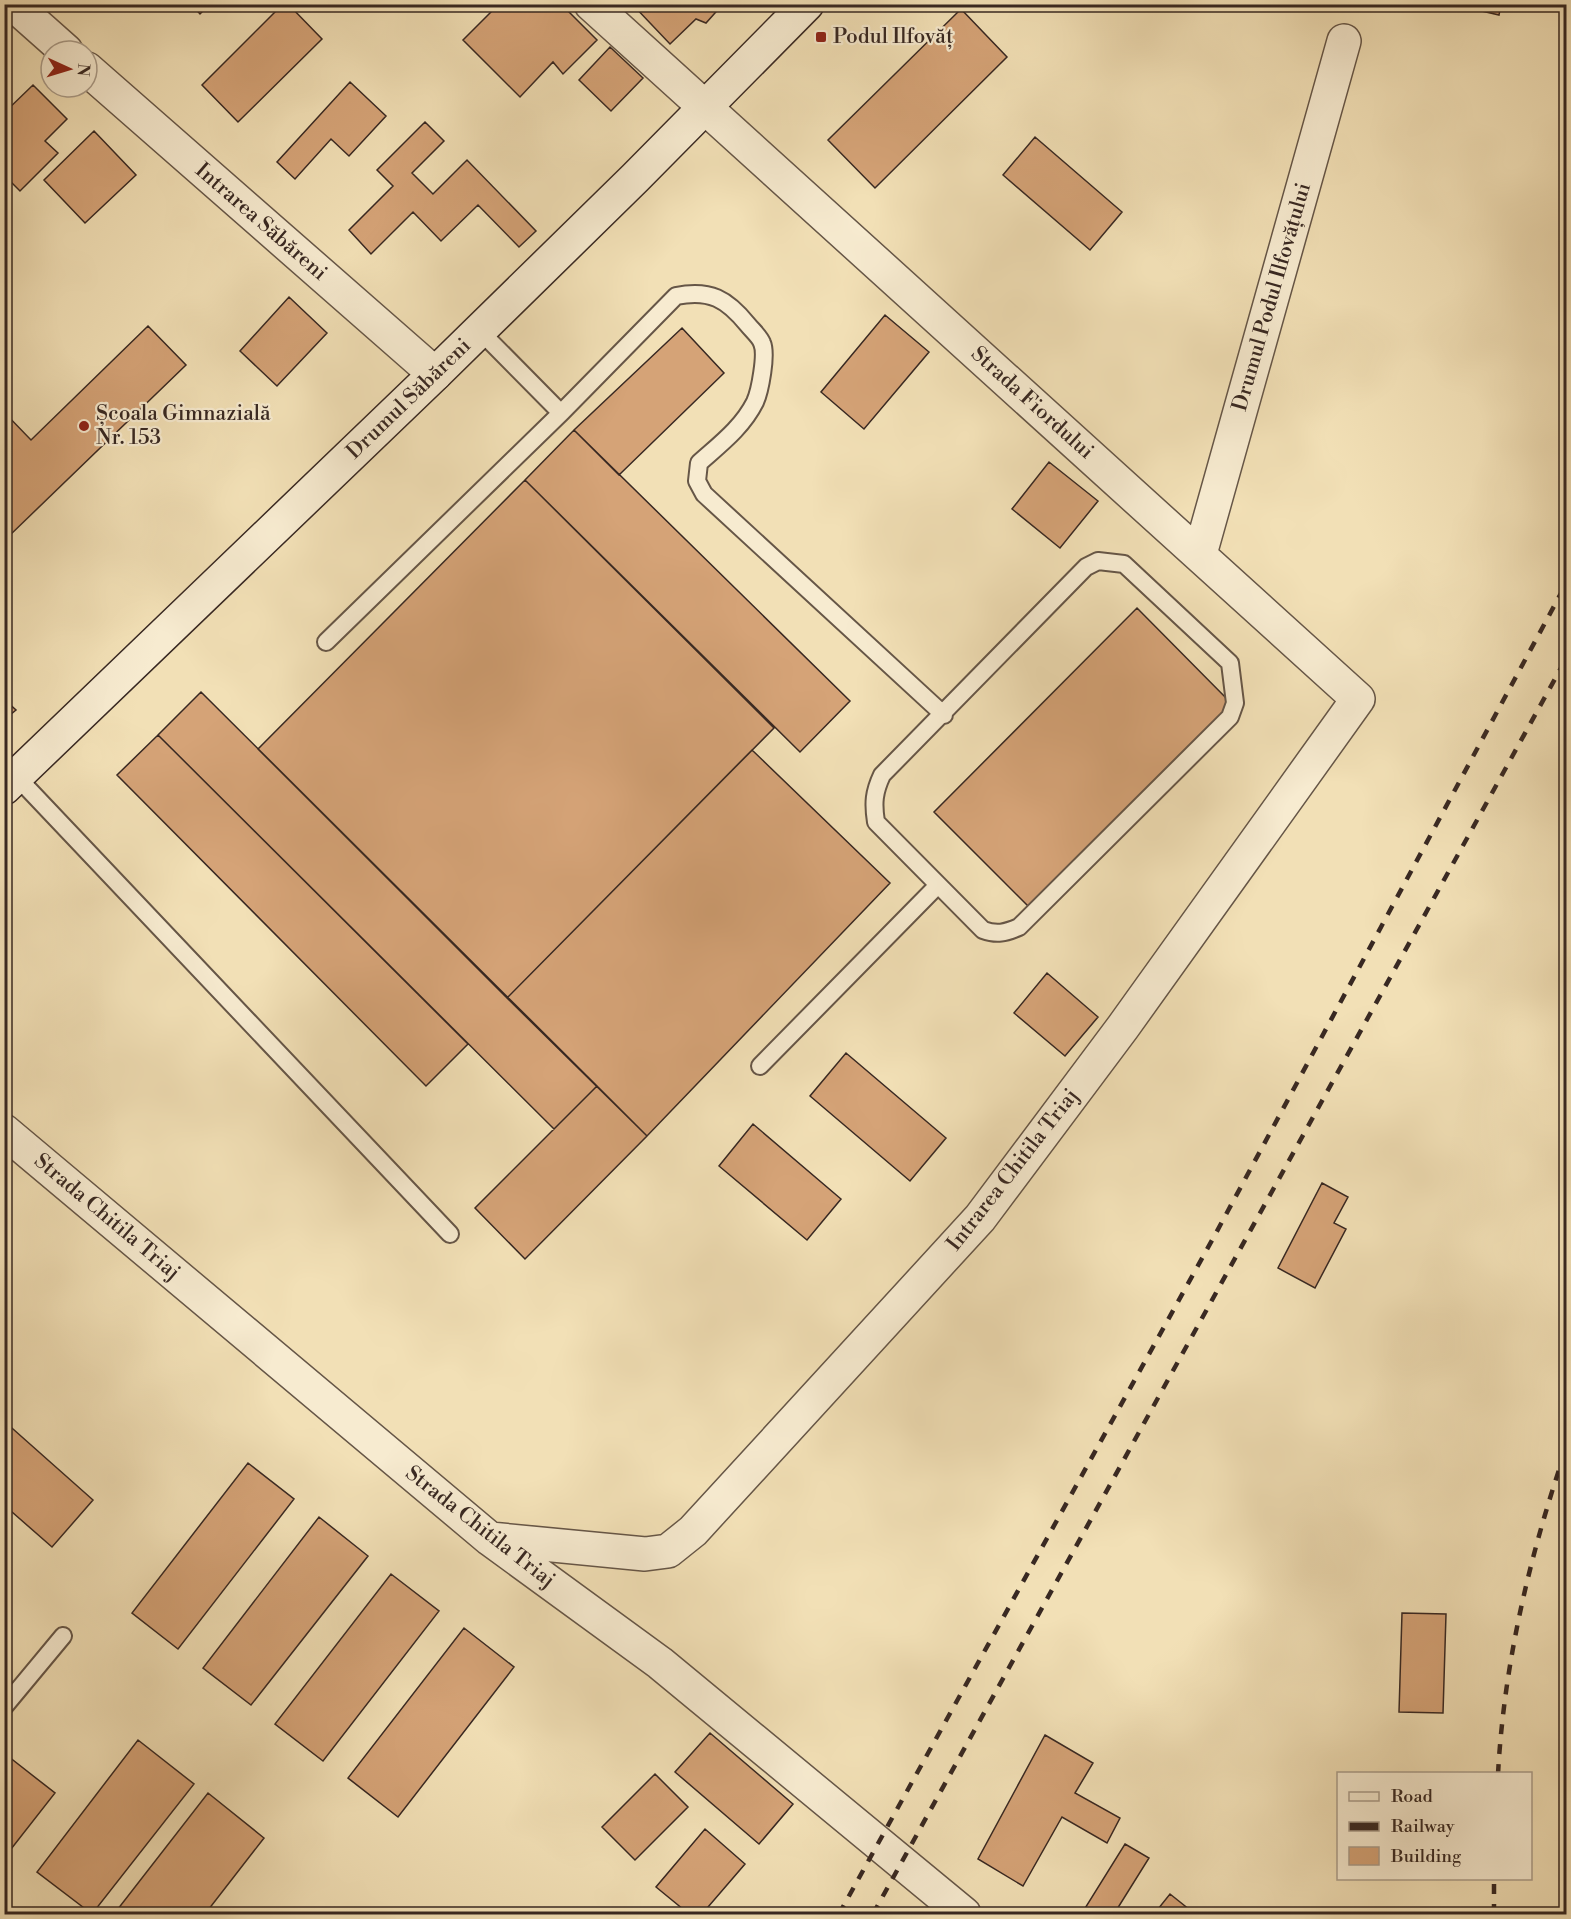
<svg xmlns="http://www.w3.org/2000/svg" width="1571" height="1919" font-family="'Libre Bodoni',serif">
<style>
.building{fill:#d5a377;stroke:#382822;stroke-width:1.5}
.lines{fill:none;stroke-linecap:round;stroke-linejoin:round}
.service-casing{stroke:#665647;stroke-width:20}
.minor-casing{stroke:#665647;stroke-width:36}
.secondary-casing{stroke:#382822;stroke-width:36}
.service{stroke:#f7ebd0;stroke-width:16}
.minor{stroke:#f7ebd0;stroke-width:33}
.secondary{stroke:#f7ebd0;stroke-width:33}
.rail{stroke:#382822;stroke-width:4.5;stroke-dasharray:10 10;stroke-linecap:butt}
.poi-dot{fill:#8f2418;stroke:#f7ebd0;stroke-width:2}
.labels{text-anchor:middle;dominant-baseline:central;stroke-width:4.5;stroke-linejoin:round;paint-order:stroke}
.poi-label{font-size:21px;fill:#382822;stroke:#f7ebd0;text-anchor:start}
.street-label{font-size:21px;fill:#382822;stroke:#f7ebd0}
</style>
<rect width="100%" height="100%" fill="#f2e0b6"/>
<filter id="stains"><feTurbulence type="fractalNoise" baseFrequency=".00333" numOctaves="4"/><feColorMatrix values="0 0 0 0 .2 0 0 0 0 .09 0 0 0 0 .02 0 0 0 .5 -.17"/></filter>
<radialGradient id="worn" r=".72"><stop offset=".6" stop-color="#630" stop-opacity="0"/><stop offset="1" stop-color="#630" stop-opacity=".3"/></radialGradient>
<path class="building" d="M 191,4 L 210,4 L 200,14 Z
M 283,4 L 288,4 L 322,39 L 238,122 L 202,85 Z
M 499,4 L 561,4 L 597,40 L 563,74 L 553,62 L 520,97 L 463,40 Z
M 632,4 L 723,4 L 706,23 L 696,19 L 670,44 Z
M 1452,4 L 1501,4 L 1499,15 Z
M 961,9 L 1007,57 L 875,188 L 828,140 Z
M 610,47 L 643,78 L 611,111 L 579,80 Z
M 350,82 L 386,116 L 349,156 L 331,139 L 295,179 L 277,162 Z
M 33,85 L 67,119 L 45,141 L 58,153 L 20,191 L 4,175 L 4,113 Z
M 425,122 L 444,141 L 412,173 L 433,194 L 467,160 L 536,231 L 519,247 L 478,205 L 441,241 L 413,212 L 371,254 L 349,230 L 393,186 L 377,170 Z
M 94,131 L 136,175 L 85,223 L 44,180 Z
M 1035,137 L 1122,212 L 1090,250 L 1003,175 Z
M 289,297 L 327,333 L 277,386 L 240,351 Z
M 885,315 L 929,352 L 864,429 L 821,392 Z
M 148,326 L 186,365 L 8,537 L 4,533 L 4,412 L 31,440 Z
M 682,328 L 724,373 L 619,475 L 574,430 Z
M 574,430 L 850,701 L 800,752 L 525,480 Z
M 1049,462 L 1098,501 L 1060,548 L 1012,509 Z
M 525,480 L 774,728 L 507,998 L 258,749 Z
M 1137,608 L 1232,704 L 1029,907 L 934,812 Z
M 201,692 L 597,1086 L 554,1129 L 158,735 Z
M 4,699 L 16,710 L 4,720 Z
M 158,735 L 468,1044 L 426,1086 L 117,775 Z
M 752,750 L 890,883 L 647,1136 L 507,998 Z
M 1047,973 L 1098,1017 L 1065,1056 L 1014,1013 Z
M 846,1053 L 946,1138 L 910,1181 L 810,1096 Z
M 597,1086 L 647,1136 L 525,1259 L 475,1208 Z
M 753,1124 L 841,1199 L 807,1240 L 719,1166 Z
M 1322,1183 L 1348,1197 L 1334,1223 L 1346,1229 L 1315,1288 L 1278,1268 Z
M 4,1421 L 93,1500 L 52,1547 L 4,1505 Z
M 248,1463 L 294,1499 L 178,1649 L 132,1613 Z
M 319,1517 L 368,1556 L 251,1705 L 203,1668 Z
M 391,1574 L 439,1611 L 323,1761 L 275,1724 Z
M 1402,1613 L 1446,1614 L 1443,1713 L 1399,1712 Z
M 464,1628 L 514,1667 L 398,1817 L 348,1778 Z
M 710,1733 L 793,1804 L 759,1844 L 675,1772 Z
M 1045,1735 L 1093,1763 L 1075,1793 L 1120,1818 L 1107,1843 L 1062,1817 L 1023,1886 L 978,1859 Z
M 138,1740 L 194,1784 L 92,1914 L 37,1872 Z
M 4,1753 L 55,1793 L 4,1858 Z
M 655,1774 L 688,1807 L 635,1860 L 602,1827 Z
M 208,1793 L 264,1838 L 205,1914 L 114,1914 Z
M 705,1829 L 745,1864 L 702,1914 L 689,1914 L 656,1887 Z
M 1125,1844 L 1149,1858 L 1114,1914 L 1103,1910 L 1100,1914 L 1085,1914 L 1082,1913 Z
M 1170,1894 L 1195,1914 L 1154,1914 Z"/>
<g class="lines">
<g class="service-casing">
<path id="service" d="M 480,331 L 561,413
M 1098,561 L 1124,564 L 1230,663 L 1235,703 L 1230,717 L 1019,927 C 1005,933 997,935 983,930 L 876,822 C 873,803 874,792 882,775 L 1086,567 Z
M 326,642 L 561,413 L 676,296 C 710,289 727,299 748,325 C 752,330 760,337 762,343 C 767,354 760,391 755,402 C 742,428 719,445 699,463 L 697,481 L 704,494 L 944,715
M 16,776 L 450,1234
M 760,1066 L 938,885
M 4,1707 L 63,1636"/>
</g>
<g class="minor-casing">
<path id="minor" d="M 13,4 L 66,51
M 87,69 L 435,374
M 1200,554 L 1344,41
M 4,1131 L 490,1539 L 660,1663 L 964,1914
M 490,1539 L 645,1554 L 668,1551 L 693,1531 L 980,1218 L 1123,1027 L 1358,699 L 591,4"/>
</g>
<g class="secondary-casing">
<path id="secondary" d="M 4,788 L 435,374 L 635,178 L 807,4"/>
</g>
<use href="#service" class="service"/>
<use href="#minor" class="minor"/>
<use href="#secondary" class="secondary"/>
<path class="rail" d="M 1498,1774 C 1504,1663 1530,1554 1566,1449
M 839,1914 L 1216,1233 L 1566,584
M 873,1914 L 1566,659
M 1494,1914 L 1494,1878"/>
</g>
<g class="poi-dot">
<rect x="815" y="31" width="12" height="12" rx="3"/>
<circle cx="84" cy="426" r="6"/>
</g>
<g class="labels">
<g class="poi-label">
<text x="833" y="37">Podul Ilfovăț</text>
<text x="96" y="414">Școala Gimnazială<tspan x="96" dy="24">Nr. 153</tspan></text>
</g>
<g class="street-label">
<text transform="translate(261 222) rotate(41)">Intrarea Săbăreni</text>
<text transform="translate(1272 297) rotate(-74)">Drumul Podul Ilfovățului</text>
<text transform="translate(409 399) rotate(-44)">Drumul Săbăreni</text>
<text transform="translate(1032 403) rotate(42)">Strada Fiordului</text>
<text transform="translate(1013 1170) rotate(-52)">Intrarea Chitila Triaj</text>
<text transform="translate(107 1217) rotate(40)">Strada Chitila Triaj</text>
<text transform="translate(480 1527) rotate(38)">Strada Chitila Triaj</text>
</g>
</g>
<rect width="1571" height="1919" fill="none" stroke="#f2e0b6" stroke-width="24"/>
<rect x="6" y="6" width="1559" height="1907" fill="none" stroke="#382822" stroke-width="3"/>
<rect x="12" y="12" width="1547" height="1895" fill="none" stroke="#382822" stroke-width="1.5"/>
<rect x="1337" y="1772" width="195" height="108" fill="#f7ebd0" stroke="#ab9d8a" stroke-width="1.5"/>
<rect x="1349" y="1792" width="30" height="9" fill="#f7ebd0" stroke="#ab9d8a" stroke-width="1.5"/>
<text x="1391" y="1802" font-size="18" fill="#382822">Road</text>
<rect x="1349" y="1822" width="30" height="9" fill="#382822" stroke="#ab9d8a" stroke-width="1.5"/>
<text x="1391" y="1832" font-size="18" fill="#382822">Railway</text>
<rect x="1349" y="1847" width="30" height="18" fill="#d5a377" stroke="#ab9d8a" stroke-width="1.5"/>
<text x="1391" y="1862" font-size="18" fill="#382822">Building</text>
<g transform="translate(69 69) rotate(94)"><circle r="28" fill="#f7ebd0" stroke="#ab9d8a" stroke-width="1.5"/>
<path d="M0-4.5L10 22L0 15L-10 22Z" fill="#8f2418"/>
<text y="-9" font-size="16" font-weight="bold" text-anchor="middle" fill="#382822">N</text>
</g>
<rect width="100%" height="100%" filter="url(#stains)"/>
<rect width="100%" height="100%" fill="url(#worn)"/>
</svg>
